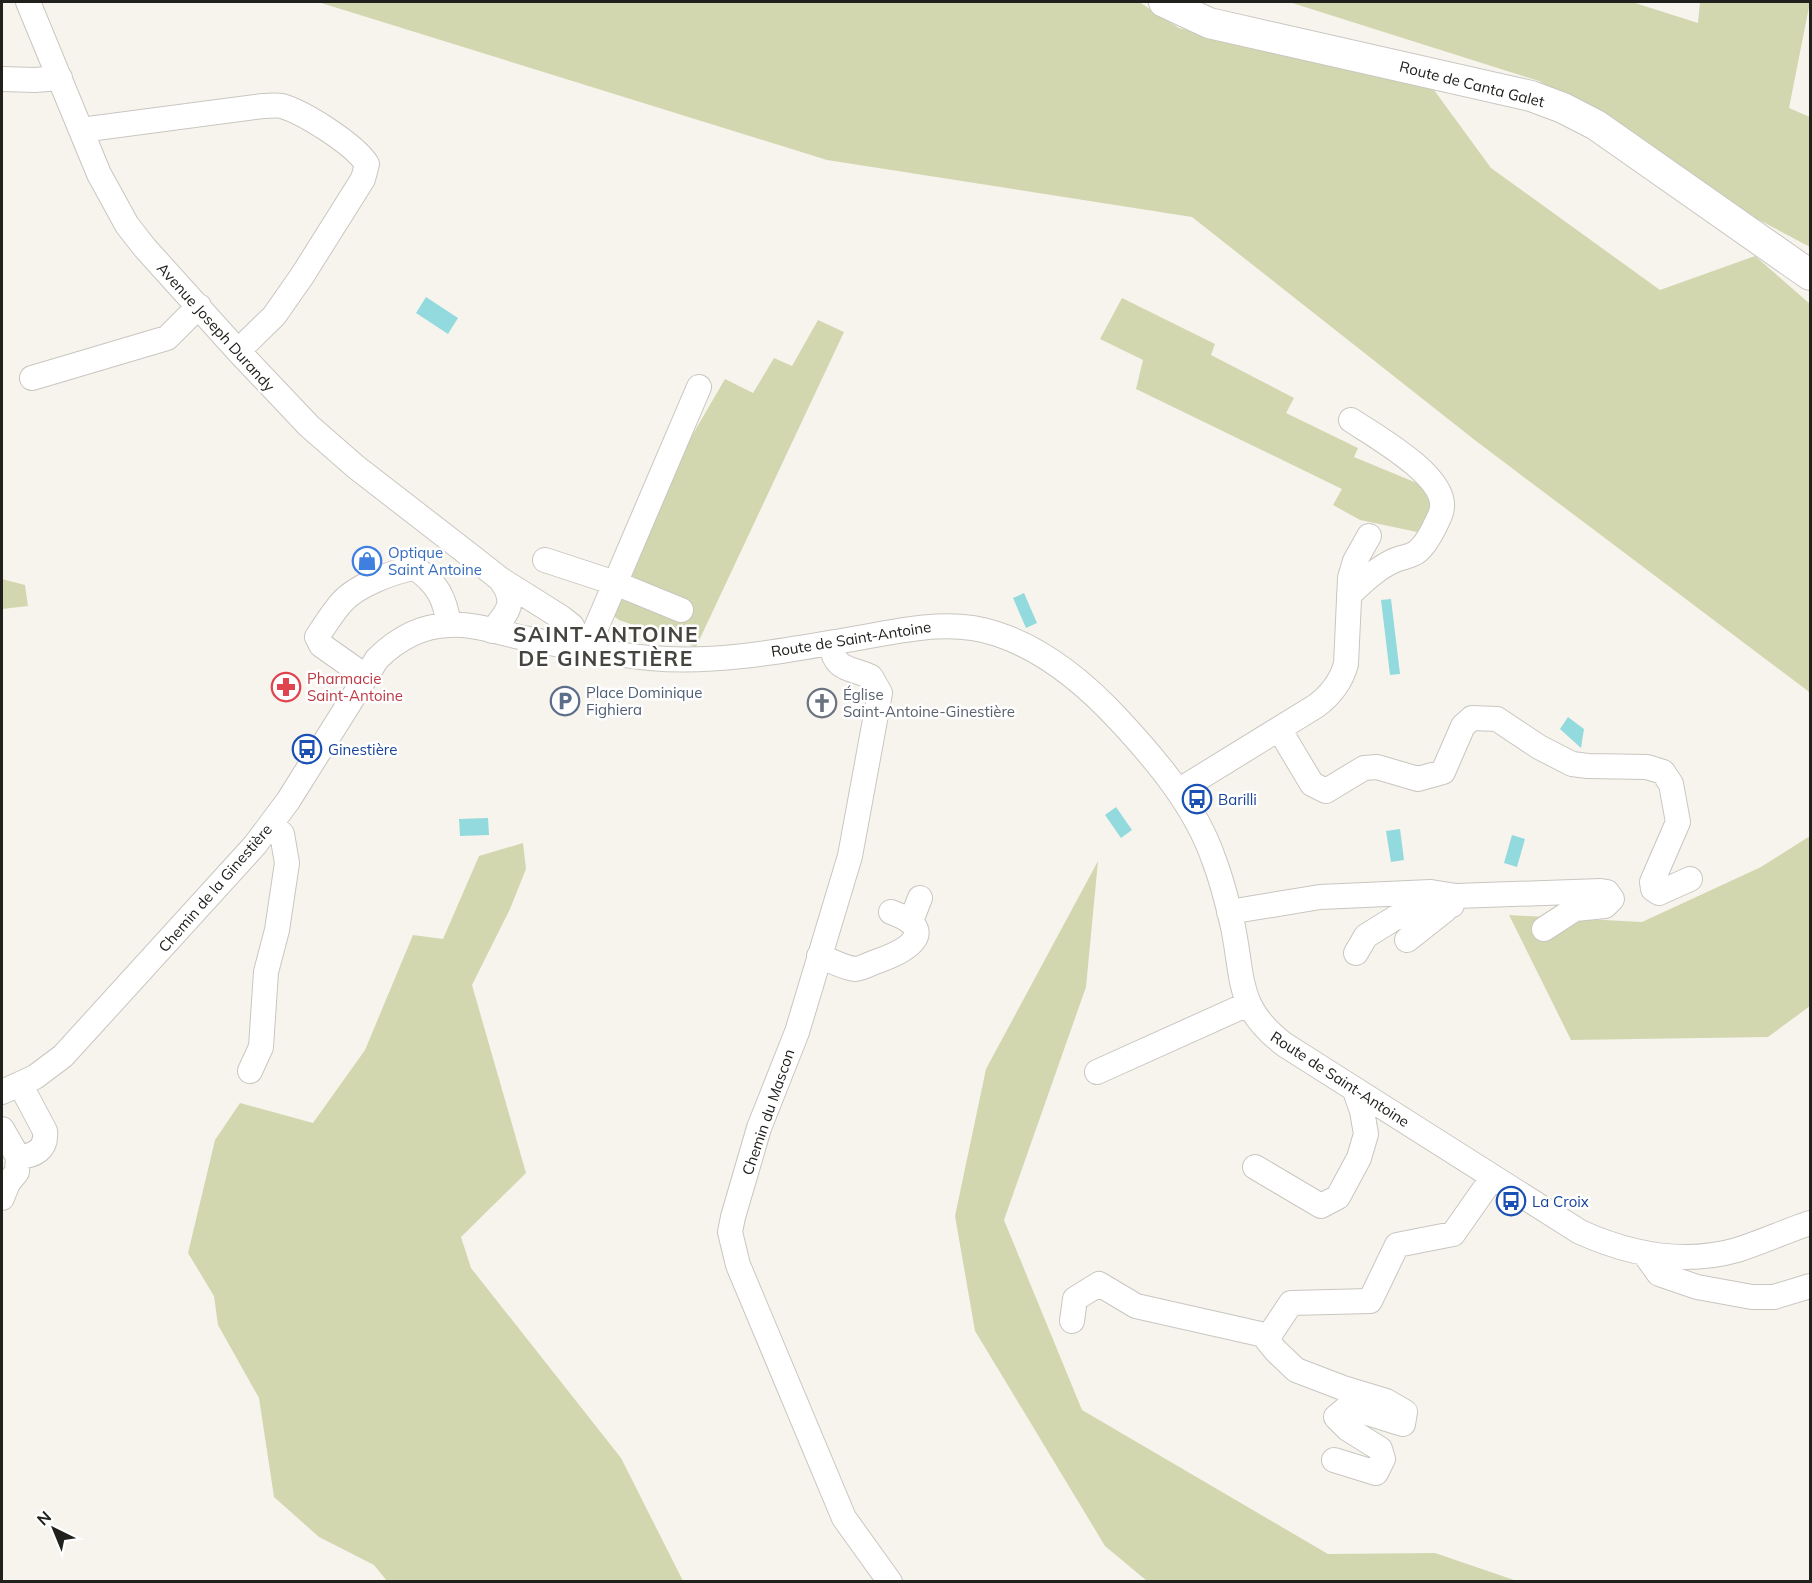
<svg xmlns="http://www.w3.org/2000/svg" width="1812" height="1583" font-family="Mulish,sans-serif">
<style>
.green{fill:#d3d7af}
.water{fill:#92dadd}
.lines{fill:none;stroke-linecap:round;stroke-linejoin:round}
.minor-casing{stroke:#c9c6c0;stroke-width:26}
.major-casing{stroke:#c9c6c0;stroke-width:32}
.minor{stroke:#fff;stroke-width:24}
.major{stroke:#fff;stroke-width:30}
.labels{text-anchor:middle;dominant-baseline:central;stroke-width:5;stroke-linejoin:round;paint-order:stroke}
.street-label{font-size:15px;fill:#20201d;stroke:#fff}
.shop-label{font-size:15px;fill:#366cbe;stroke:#fff;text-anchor:start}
.health-label{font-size:15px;fill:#be3a42;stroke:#fff;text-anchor:start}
.service-label{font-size:15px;fill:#4e5e75;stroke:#fff;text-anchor:start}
.worship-label{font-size:15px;fill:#5b616d;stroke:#fff;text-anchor:start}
.transit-label{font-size:15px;fill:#164399;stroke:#fff;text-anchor:start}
.district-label{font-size:21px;font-weight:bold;letter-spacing:1.5px;fill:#46443f;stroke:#fff}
</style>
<rect width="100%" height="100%" fill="#f7f4ee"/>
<path class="green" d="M 318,2 L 1139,2 L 1179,28 L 1434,90 L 1491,168 L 1660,290 L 1755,256 L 1810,304 L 1810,695 L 1808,691 L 1476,441 L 1192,217 L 827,160 Z
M 1289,2 L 1632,2 L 1698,23 L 1700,2 L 1810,2 L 1789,108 L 1810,117 L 1810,247 L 1746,213 L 1539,81 Z
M 1122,298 L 1215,344 L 1211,355 L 1294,398 L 1286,413 L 1358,448 L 1354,457 L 1441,493 L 1422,533 L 1360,520 L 1333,505 L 1342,489 L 1136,389 L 1143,360 L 1100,339 Z
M 818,320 L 844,332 L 696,647 L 619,620 L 595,602 L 725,379 L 753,393 L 774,358 L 792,366 Z
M 2,579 L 25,585 L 28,606 L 2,609 Z
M 1810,836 L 1810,1006 L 1768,1037 L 1571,1040 L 1509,915 L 1642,922 L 1761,867 Z
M 523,843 L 526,869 L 510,909 L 472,985 L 526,1173 L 461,1237 L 471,1268 L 621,1458 L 683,1581 L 387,1581 L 374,1565 L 319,1537 L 274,1497 L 259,1398 L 218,1325 L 214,1296 L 188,1253 L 215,1140 L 240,1103 L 313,1123 L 365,1050 L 413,935 L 443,939 L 479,856 Z
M 1098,861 L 1086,987 L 1004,1220 L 1082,1410 L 1328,1554 L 1435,1553 L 1517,1581 L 1147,1581 L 1105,1546 L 975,1331 L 955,1216 L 986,1069 Z"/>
<path class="water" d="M 426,297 L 458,318 L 448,334 L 416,313 Z
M 1024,593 L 1037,623 L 1026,628 L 1013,598 Z
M 1391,599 L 1400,674 L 1390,675 L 1381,600 Z
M 1568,717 L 1584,729 L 1581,748 L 1560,729 Z
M 1116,807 L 1132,830 L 1121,838 L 1105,815 Z
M 488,818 L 489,835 L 460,836 L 459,819 Z
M 1400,829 L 1404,860 L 1391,862 L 1386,831 Z
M 1512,835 L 1525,839 L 1517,867 L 1504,863 Z"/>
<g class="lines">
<g class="minor-casing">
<path id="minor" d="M 28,2 L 99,174 L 127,225 L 145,248 L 238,351 L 309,426 L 356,467 L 476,560 L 500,579 L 562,618 L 572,626 L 576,636 L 576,647
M 2,79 L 35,80 L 60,78
M 81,130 L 263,106 C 269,106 276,105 282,106 C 305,113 354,144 367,164 L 363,179 L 302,276 L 274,316 L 238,351
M 32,378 L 167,338 L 199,306
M 545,560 L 615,583 L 681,610
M 1349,595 C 1363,582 1376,569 1393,561 C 1401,557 1411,557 1418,551 C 1425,545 1430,536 1434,528 C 1437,521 1442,514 1442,507 C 1445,475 1375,436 1351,420
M 492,631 C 509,611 517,602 500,579
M 831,643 C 834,672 851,667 871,677 L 880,693 L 850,856 L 797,1032 L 759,1128 L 733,1217 L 730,1232 L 738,1265 L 844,1518 L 890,1582
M 587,649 L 699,387
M 365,676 L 321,645 L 317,637 C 325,625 333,612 342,602 C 356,586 394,571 415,568 C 437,583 445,598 449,625
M 1279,729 L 1312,784 L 1326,791 L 1364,768 L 1377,767 L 1418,779 L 1443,772 L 1463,726 L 1472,718 L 1497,719 L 1539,747 L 1572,764 L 1588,766 L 1647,767 L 1663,772 L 1671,784 L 1678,822 L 1652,882 L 1653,889 L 1659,893 L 1690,879
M 1178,791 L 1316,706 C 1331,695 1341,682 1346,664 L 1350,578 L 1355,561 L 1369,536
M 1229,912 L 1320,897 L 1431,892 L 1456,896 L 1601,891 L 1607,892 L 1612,899 L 1605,906 L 1575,909 L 1544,929
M 911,921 L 920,898
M 1407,940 L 1445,910
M 1356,953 L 1366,936 L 1395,918 L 1452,905
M 819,956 C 830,960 844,968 855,969 C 862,969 871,963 878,961 C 909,950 940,930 891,912
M 250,1071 L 261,1047 L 266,972 L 277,930 L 287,863 L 282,834 L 271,824
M 1097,1072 L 1248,1004
M 2,1092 L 35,1077 L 63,1056 L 255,845 L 288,801 L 377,659 C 396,640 420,626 449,625 C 475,623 503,634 529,639 C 569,647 610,654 650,658 C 716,664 783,651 847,640 C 897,632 948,617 997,634 C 1046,650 1086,684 1120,721 C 1157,761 1196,807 1214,860 C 1222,881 1228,905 1233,927 C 1244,981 1236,1008 1285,1045 L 1580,1232 C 1629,1254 1684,1265 1737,1250 C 1762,1242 1786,1231 1810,1223
M 2,1129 L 18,1157 L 17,1172 L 8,1183 L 2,1198
M 18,1157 C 34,1156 47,1150 45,1131 L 20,1084
M 1255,1167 L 1321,1206 L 1338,1197 L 1359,1158 L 1366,1134 L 1362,1111 L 1355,1091
M 1644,1253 L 1659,1274 L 1697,1287 L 1752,1297 L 1774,1297 L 1810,1286
M 1072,1321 L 1075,1299 L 1099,1284 L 1136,1306 L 1269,1336 L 1291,1303 L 1370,1301 L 1397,1245 L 1453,1234 L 1493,1177
M 1263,1335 L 1276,1351 L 1296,1370 L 1343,1388 L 1386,1401 L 1405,1412 L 1403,1424 L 1348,1407 L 1336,1417 L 1348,1429 L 1380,1449 L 1383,1459 L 1376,1473 L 1334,1460"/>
</g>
<g class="major-casing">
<path id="major" d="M 1164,2 L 1209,23 L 1531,96 L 1563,108 L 1596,125 L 1810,275"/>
</g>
<use href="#minor" class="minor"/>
<use href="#major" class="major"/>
</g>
<defs>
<g id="shop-ring" transform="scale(1.5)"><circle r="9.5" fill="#fff" stroke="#3f7fe0" stroke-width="1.5"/><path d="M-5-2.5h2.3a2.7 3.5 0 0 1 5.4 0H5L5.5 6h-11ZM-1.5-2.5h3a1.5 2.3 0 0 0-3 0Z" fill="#3f7fe0"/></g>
<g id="pharmacy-ring" transform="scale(1.5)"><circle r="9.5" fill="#fff" stroke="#e0444e" stroke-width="1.5"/><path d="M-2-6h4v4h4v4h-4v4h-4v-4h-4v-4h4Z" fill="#e0444e"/></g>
<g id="parking-ring" transform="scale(1.5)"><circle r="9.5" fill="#fff" stroke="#5c6f8a" stroke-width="1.5"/><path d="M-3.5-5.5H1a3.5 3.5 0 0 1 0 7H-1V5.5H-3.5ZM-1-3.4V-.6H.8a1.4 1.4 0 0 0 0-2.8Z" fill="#5c6f8a"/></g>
<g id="church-ring" transform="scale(1.5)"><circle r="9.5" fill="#fff" stroke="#6b7280" stroke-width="1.5"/><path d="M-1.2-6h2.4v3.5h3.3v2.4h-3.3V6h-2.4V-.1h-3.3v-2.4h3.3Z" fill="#6b7280"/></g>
<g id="bus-ring" transform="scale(1.5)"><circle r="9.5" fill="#fff" stroke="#1a4fb4" stroke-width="1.5"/><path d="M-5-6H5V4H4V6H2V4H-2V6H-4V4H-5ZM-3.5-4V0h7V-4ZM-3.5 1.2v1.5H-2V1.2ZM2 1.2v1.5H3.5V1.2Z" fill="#1a4fb4"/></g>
</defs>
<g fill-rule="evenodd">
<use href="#shop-ring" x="367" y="561"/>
<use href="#pharmacy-ring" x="286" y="687"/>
<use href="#parking-ring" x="565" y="701"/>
<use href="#church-ring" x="822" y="703"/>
<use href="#bus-ring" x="307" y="749"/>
<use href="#bus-ring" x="1197" y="799"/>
<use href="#bus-ring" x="1511" y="1201"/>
</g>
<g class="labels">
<g class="street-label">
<text transform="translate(1472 84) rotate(14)">Route de Canta Galet</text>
<text transform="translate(216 327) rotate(48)">Avenue Joseph Durandy</text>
<text transform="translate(851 639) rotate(-9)">Route de Saint-Antoine</text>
<text transform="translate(215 888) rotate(-49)">Chemin de la Ginestière</text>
<text transform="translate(1340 1079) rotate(33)">Route de Saint-Antoine</text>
<text transform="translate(768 1112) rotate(-71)">Chemin du Mascon</text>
</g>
<g class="shop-label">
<text x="388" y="552">Optique<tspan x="388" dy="17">Saint Antoine</tspan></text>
</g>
<g class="health-label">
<text x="307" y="678">Pharmacie<tspan x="307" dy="17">Saint-Antoine</tspan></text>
</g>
<g class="service-label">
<text x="586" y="692">Place Dominique<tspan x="586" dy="17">Fighiera</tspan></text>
</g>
<g class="worship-label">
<text x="843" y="694">Église<tspan x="843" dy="17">Saint-Antoine-Ginestière</tspan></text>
</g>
<g class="transit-label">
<text x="328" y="749">Ginestière</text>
<text x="1218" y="799">Barilli</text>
<text x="1532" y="1201">La Croix</text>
</g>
<g class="district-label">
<text x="606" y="634">SAINT-ANTOINE<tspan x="606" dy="24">DE GINESTIÈRE</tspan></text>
</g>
</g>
<rect width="1812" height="1583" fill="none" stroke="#20201d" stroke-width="6"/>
<g transform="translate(54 1529) rotate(317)" stroke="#ffffff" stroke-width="4.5" paint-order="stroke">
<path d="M0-4.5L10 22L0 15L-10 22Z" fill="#20201d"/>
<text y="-9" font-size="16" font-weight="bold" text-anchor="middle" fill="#20201d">N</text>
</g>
</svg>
